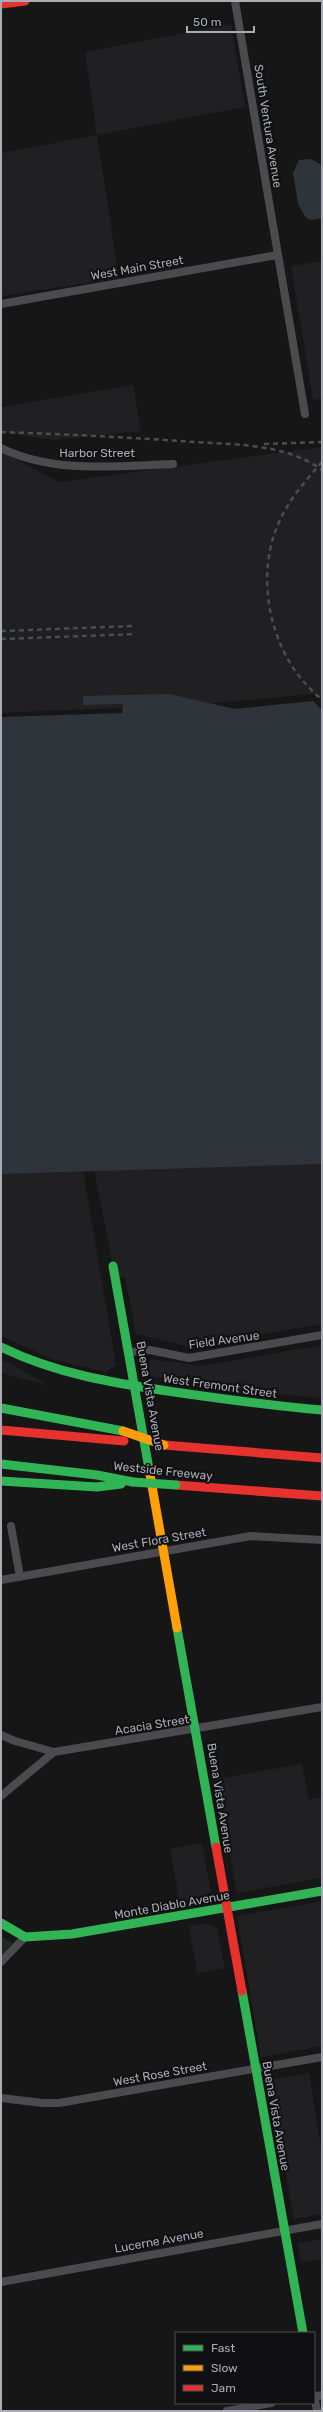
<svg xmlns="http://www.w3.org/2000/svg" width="323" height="2412" font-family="Rubik,sans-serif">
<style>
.built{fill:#202022}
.green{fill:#202621}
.water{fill:#2e343a}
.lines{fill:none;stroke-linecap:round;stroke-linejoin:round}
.street{stroke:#4b4b4f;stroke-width:8}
.fast{stroke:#30b455;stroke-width:9}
.slow{stroke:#ff9f0a;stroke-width:9}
.jam{stroke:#e5322d;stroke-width:9}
.rail{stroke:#4c4d4f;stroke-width:2.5;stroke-dasharray:5 4;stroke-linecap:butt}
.fast-bridge{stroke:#30b455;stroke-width:9}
.slow-bridge{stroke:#ff9f0a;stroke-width:9}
.labels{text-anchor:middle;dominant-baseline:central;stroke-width:4;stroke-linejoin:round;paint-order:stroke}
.street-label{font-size:12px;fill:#a9acb5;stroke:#101012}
</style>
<rect width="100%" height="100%" fill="#161616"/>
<path class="built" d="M 231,24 L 245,107 L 97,135 L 119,278 L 1,296 L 1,153 L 97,135 L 85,52 Z
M 322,261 L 322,398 L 313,400 L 291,266 Z
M 133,385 L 141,431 L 54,440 L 10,434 L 1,430 L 1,407 Z
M 322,447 L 322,701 L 315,694 L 205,704 L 1,713 L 1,451 L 59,482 Z
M 1,1099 L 322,1143 L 322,1324 L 190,1347 L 136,1334 L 125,1277 L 115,1278 L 92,1158 L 81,1159 L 116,1365 L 106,1372 L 54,1360 L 1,1336 Z
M 322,1345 L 322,1398 L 241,1391 L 151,1376 L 144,1367 L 152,1359 L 201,1366 Z
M 1,1359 L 51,1386 L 1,1373 Z
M 302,1764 L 309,1799 L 322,1797 L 322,1878 L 237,1893 L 216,1779 Z
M 202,1843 L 211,1891 L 204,1899 L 180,1903 L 170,1849 Z
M 322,1901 L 322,2046 L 261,2057 L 237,1916 Z
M 208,1923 L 217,1928 L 225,1968 L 197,1973 L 189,1926 Z
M 309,2073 L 322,2153 L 322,2214 L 294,2219 L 269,2080 Z
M 322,2239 L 322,2259 L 301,2262 L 298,2243 Z"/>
<path class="green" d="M 1,1936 L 13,1943 L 1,1956 Z"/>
<path class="water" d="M 310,159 L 320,164 L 322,168 L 322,218 L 311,220 L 306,218 L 298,204 L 293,173 L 299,160 Z
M 169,694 L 235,709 L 313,701 L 322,710 L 322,1164 L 1,1174 L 1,717 L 122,713 L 123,704 L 83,705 L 83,696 Z"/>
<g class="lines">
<path class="street" d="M 235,1 L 305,414
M 1,304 L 277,255
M 1,448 C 55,474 115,466 173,464
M 130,1352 L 150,1350 L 189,1358 L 322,1335
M 11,1526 L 20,1577
M 1,1580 L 251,1536 L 322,1540
M 1,1735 L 15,1741 L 54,1752
M 1,1796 L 54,1752 L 322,1707
M 1,1962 L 25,1937
M 1,2098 L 43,2103 L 59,2103 L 322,2057
M 1,2282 L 322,2224
M 314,2395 L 317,2411
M 314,2397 L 322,2395
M 227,2411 L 271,2403"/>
<path class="fast" d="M 113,1266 L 149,1469
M 1,1347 C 56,1374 114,1383 174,1392 C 223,1399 272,1406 322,1410
M 1,1408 L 123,1431
M 1,1464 L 97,1475 L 133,1482
M 1,1481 L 97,1487 L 121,1484
M 177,1628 L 216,1847
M 1,1923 L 25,1937 L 72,1934 L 322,1891
M 242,1991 L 303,2333"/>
<path class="slow" d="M 149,1469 L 177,1628"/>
<path class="jam" d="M 1,4 L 25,1
M 1,1430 L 124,1441
M 164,1445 L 322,1458
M 176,1485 L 322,1496
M 216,1847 L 242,1991"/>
<path class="rail" d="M 1,432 C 61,434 121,437 181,441 C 227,445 282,441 322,470
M 264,444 L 322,442
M 322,462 C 307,479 291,497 281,518 C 258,563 265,624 292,666 C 300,679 311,690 322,700
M 1,631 L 133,626
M 1,639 L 136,634"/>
<path class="fast-bridge" d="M 133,1482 L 176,1485"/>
<path class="slow-bridge" d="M 123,1431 L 164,1445"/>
</g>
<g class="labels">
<g class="street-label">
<text transform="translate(268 126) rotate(81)">South Ventura Avenue</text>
<text transform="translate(137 268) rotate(-10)">West Main Street</text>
<text x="97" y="453">Harbor Street</text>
<text transform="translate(224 1340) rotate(-8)">Field Avenue</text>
<text transform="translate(220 1386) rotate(8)">West Fremont Street</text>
<text transform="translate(150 1396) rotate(80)">Buena Vista Avenue</text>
<text transform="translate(163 1471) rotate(6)">Westside Freeway</text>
<text transform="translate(159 1540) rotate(-10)">West Flora Street</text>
<text transform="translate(152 1725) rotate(-9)">Acacia Street</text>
<text transform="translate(220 1798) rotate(81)">Buena Vista Avenue</text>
<text transform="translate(172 1905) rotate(-10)">Monte Diablo Avenue</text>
<text transform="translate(160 2074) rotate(-10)">West Rose Street</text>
<text transform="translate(276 2116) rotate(80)">Buena Vista Avenue</text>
<text transform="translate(159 2241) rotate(-10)">Lucerne Avenue</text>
</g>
</g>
<rect width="323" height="2412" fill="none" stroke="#a9acb5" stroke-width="4"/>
<rect x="175" y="2332" width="140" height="72" fill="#101012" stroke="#4d4e53"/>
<rect x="183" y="2345" width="20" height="6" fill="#30b455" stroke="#4d4e53"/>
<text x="211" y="2352" font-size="12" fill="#a9acb5">Fast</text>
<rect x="183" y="2365" width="20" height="6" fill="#ff9f0a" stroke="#4d4e53"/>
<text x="211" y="2372" font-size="12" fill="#a9acb5">Slow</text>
<rect x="183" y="2385" width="20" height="6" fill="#e5322d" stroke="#4d4e53"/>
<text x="211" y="2392" font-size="12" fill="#a9acb5">Jam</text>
<path d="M187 26v6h67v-6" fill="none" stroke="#a9acb5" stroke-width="2"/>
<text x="193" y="26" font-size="12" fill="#a9acb5" stroke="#101012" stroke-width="3" paint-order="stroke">50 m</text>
</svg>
